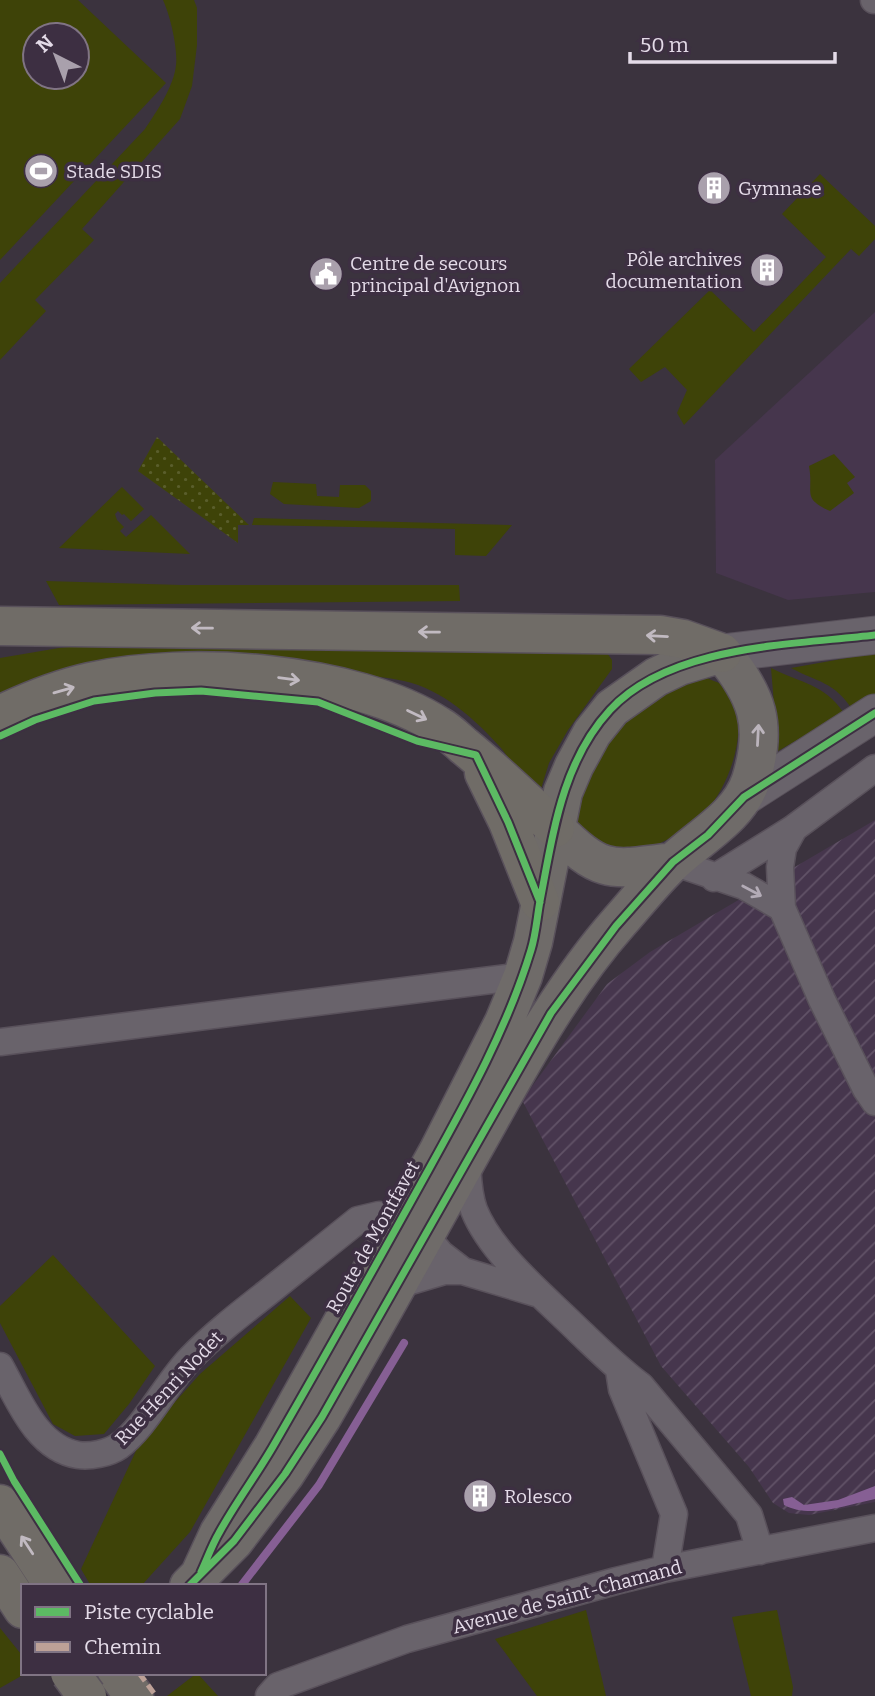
<svg xmlns="http://www.w3.org/2000/svg" width="875" height="1696" font-family="Bitter,serif">
<style>
.built{fill:#46364d}
.industrial{fill:url(#industrial-furrows)}
.grass{fill:#3e4308;fill-rule:evenodd}
.garden{fill:url(#garden-dots)}
.water{fill:#865f94}
.lines{fill:none;stroke-linecap:round;stroke-linejoin:round}
.stream{stroke:#865f94;stroke-width:8}
.minor-casing{stroke:#59515b;stroke-width:29}
.secondary-casing{stroke:#59515b;stroke-width:39}
.primary-casing{stroke:#59515b;stroke-width:41}
.trunk-casing{stroke:#59515b;stroke-width:41}
.minor{stroke:#69636b;stroke-width:26}
.secondary{stroke:#69636b;stroke-width:37}
.primary{stroke:#6f6b69;stroke-width:38}
.trunk{stroke:#706c67;stroke-width:38}
.trunk-bridge-casing{stroke:#59515b;stroke-width:41;stroke-linecap:butt}
.trunk-bridge{stroke:#706c67;stroke-width:38}
.quiet{stroke:#bda197;stroke-width:5;stroke-dasharray:10 5;stroke-linecap:butt}
.cycleway-casing{stroke:#3d2f42;stroke-width:11}
.cycleway{stroke:#5cba63;stroke-width:7}
.oneway{stroke:#c1bac1}
.oneway2{stroke:#bbb4bc}
.oneway3{stroke:#b3abb6}
.labels{text-anchor:middle;dominant-baseline:central;stroke-width:7;stroke-linejoin:round;paint-order:stroke}
.poi-label{font-size:19px;fill:#e4dbe8;stroke:#3d2f42;text-anchor:start}
.street-label{font-size:19px;fill:#e4dbe8;stroke:#3d2f42}
</style>
<defs>
<pattern id="industrial-furrows" width="10" height="10" patternUnits="userSpaceOnUse" patternTransform="scale(1.75)"><rect width="10" height="10" fill="#46364d"/><path d="M-1 1l2-2M0 10L10 0M9 11l2-2" fill="none" stroke="#615267"/></pattern>
<pattern id="garden-dots" width="8" height="8" patternUnits="userSpaceOnUse" patternTransform="scale(1.75)"><rect width="8" height="8" fill="#3e4308"/><path d="M2 2h.1M6 6h.1" fill="none" stroke="#5a5e2c" stroke-width="1.8" stroke-linecap="round"/></pattern>
</defs>
<rect width="100%" height="100%" fill="#3b333e"/>
<path class="built" d="M 875,312 L 875,592 L 788,600 L 716,573 L 715,460 Z"/>
<path class="industrial" d="M 875,820 L 875,1502 L 809,1515 L 789,1513 L 773,1503 L 749,1467 L 661,1366 L 522,1100 L 607,984 L 650,952 Z"/>
<path class="grass" d="M 0,0 L 78,0 L 166,83 L 0,260 ZM 35,35 L 77,35 L 77,77 L 35,77 Z
M 163,0 L 194,0 L 197,8 L 197,45 L 192,86 L 180,119 L 82,229 L 94,240 L 35,300 L 46,311 L 0,360 L 0,283 L 145,129 C 157,111 174,86 176,65 C 178,48 170,15 163,0 Z
M 820,174 L 875,226 L 875,239 L 859,256 L 851,249 L 684,425 L 677,413 L 687,390 L 665,367 L 641,382 L 629,369 L 710,290 L 754,332 L 826,257 L 782,214 Z
M 834,454 L 855,477 L 847,483 L 854,493 L 830,511 C 801,498 814,493 809,466 Z
M 273,482 L 316,484 L 317,496 L 339,497 L 340,485 L 365,485 L 371,491 L 371,501 L 359,508 L 284,504 L 270,494 Z
M 122,487 L 144,509 L 131,521 L 124,514 L 122,515 L 118,511 L 115,514 L 117,520 L 124,527 L 120,531 L 126,537 L 151,515 L 190,554 L 59,548 Z
M 254,518 L 512,525 L 486,556 L 455,555 L 455,529 L 252,525 Z
M 46,581 L 181,585 L 459,585 L 460,601 L 59,605 Z
M 157,639 L 607,653 L 612,660 L 612,669 L 568,730 L 549,763 L 540,792 C 521,785 514,763 501,748 C 476,720 442,689 404,681 C 387,677 368,676 350,673 L 0,697 L 0,658 L 59,648 Z
M 875,653 L 875,696 L 852,709 C 833,681 819,683 791,668 Z
M 771,668 C 802,684 823,683 844,713 L 778,751 Z
M 707,678 C 713,681 722,683 726,688 C 753,720 731,784 706,811 C 688,830 658,848 631,852 C 619,853 598,843 585,839 L 575,819 L 577,802 L 601,748 L 639,707 L 683,683 Z
M 53,1255 L 155,1366 L 129,1404 L 104,1434 L 75,1436 L 53,1424 L 0,1323 L 0,1306 Z
M 290,1296 L 311,1318 L 190,1532 L 141,1586 L 91,1586 L 81,1569 L 141,1440 L 200,1374 Z
M 586,1610 L 606,1696 L 537,1696 L 495,1639 Z
M 777,1610 L 793,1687 L 792,1696 L 751,1696 L 732,1617 Z
M 0,1628 L 21,1654 L 23,1675 L 0,1688 Z
M 197,1673 L 218,1696 L 167,1696 Z"/>
<path class="garden" d="M 157,437 L 249,525 L 238,525 L 238,543 L 138,471 Z"/>
<path class="water" d="M 875,1486 L 875,1499 C 847,1505 810,1519 784,1505 L 783,1499 L 792,1497 L 804,1505 L 838,1500 Z"/>
<g class="lines">
<path class="stream" d="M 241,1586 L 319,1485 L 404,1343"/>
<g class="minor-casing">
<path id="minor" d="M 874,0 L 875,0
M 794,828 L 783,848 L 780,867 L 782,908 L 822,1000 L 866,1089 L 875,1102
M 673,862 L 744,886 L 782,908
M 714,878 L 794,828 L 875,768
M 0,1042 L 523,976
M 467,1162 C 468,1178 468,1194 474,1210 C 492,1255 546,1298 580,1332 C 600,1351 619,1370 641,1386 L 749,1515 L 760,1551
M 397,1285 L 444,1271 L 463,1271
M 0,1366 C 18,1398 36,1448 78,1455 C 90,1457 109,1453 119,1446 C 145,1427 166,1384 190,1359 C 213,1335 240,1314 267,1293 C 297,1269 328,1244 358,1220 L 379,1215 L 399,1223 L 425,1235 L 441,1254 L 463,1271 L 536,1293
M 619,1370 L 622,1389 L 674,1514 L 665,1569
M 269,1696 L 278,1686 L 407,1639 L 616,1581 L 665,1569 L 875,1528"/>
</g>
<g class="secondary-casing">
<path id="secondary" d="M 722,653 L 875,635
M 744,797 L 875,713"/>
</g>
<g class="primary-casing">
<path id="primary" d="M 555,828 C 602,875 610,870 673,862
M 189,1586 L 234,1541 L 285,1474 L 322,1417 C 373,1329 423,1239 473,1149 C 517,1071 559,990 619,922 C 636,903 653,881 672,863 C 699,837 739,817 751,780 C 768,725 757,695 722,653 L 679,666 L 656,677 L 612,708 L 592,733 L 574,766 L 563,792 L 533,942 L 523,976 L 504,1022 L 438,1152 L 273,1447 L 219,1533 L 201,1572"/>
</g>
<g class="trunk-casing">
<path id="trunk" d="M 0,626 L 660,635 L 683,639 L 722,653
M 0,715 C 29,701 59,689 90,682 C 188,660 353,671 439,726 C 448,731 456,739 464,746 C 496,772 525,800 555,828
M 484,773 L 508,822 L 540,902
M 0,1504 L 54,1586
M 0,1574 L 23,1609
M 117,1673 L 134,1696"/>
</g>
<use href="#minor" class="minor"/>
<use href="#secondary" class="secondary"/>
<use href="#primary" class="primary"/>
<use href="#trunk" class="trunk"/>
<g class="trunk-bridge-casing">
<path id="trunk-bridge" d="M 70,1673 L 87,1696"/>
</g>
<use href="#trunk-bridge" class="trunk-bridge"/>
<path class="quiet" d="M 139,1673 L 156,1696"/>
<g class="cycleway-casing">
<path id="cycleway" d="M 0,736 L 35,720 L 94,701 L 155,693 L 201,691 L 318,702 L 417,741 L 476,755 L 508,822 L 540,902
M 0,1454 L 14,1481 L 81,1586
M 201,1572 C 207,1559 212,1545 219,1533 C 236,1502 258,1473 275,1443 C 324,1358 372,1272 419,1187 C 461,1111 506,1033 531,950 C 536,934 537,917 540,901 C 553,834 562,762 610,710 C 670,645 792,645 875,635
M 189,1586 L 234,1541 L 285,1474 L 322,1417 L 551,1013 L 616,926 L 673,862 L 708,835 L 744,797 L 875,713"/>
</g>
<use href="#cycleway" class="cycleway"/>
</g>
<defs><path id="oneway-shaft" d="M-6 0H5M1.5-3L5.5 0L1.5 3" fill="none" stroke-width="1.6" stroke-linecap="round" stroke-linejoin="round" transform="scale(1.75)"/></defs>
<g class="oneway">
<use href="#oneway-shaft" transform="translate(202 628) rotate(-179)"/>
<use href="#oneway-shaft" transform="translate(429 632) rotate(-179)"/>
<use href="#oneway-shaft" transform="translate(657 636) rotate(-177)"/>
<use href="#oneway-shaft" transform="translate(289 679) rotate(8)"/>
<use href="#oneway-shaft" transform="translate(64 690) rotate(-16)"/>
<use href="#oneway-shaft" transform="translate(417 715) rotate(26)"/>
<use href="#oneway-shaft" transform="translate(27 1545) rotate(-123)"/>
</g>
<use class="oneway2" href="#oneway-shaft" transform="translate(758 735) rotate(-87)"/>
<use class="oneway3" href="#oneway-shaft" transform="translate(752 891) rotate(28)"/>
<defs>
<g id="stadium-disc" transform="scale(1.75)"><circle r="9.5" fill="#a9a0ac" stroke="#3d2f42"/><path d="M0-5a6.5 5 0 1 0 0 10a6.5 5 0 1 0 0-10ZM-3.5-1.8h7v3.6h-7Z" fill="#fff"/></g>
<g id="building-disc" transform="scale(1.75)"><circle r="9.5" fill="#a9a0ac" stroke="#3d2f42"/><path d="M-4-6H4V6H1V3H-1V6H-4ZM-2.5-4.3h1.7v1.8h-1.7ZM.8-4.3h1.7v1.8H.8ZM-2.5-1h1.7V.8h-1.7ZM.8-1h1.7V.8H.8Z" fill="#fff"/></g>
<g id="civic-disc" transform="scale(1.75)"><circle r="9.5" fill="#a9a0ac" stroke="#3d2f42"/><path d="M-.6-6.5H3V-4.5H.6V-3L4-1V1h2V6H-6V1h2V-1L-.6-3ZM-1.2 2.5V6h2.4V2.5Z" fill="#fff"/></g>
</defs>
<g fill-rule="evenodd">
<use href="#stadium-disc" x="41" y="171"/>
<use href="#building-disc" x="714" y="188"/>
<use href="#building-disc" x="767" y="270"/>
<use href="#civic-disc" x="326" y="274"/>
<use href="#building-disc" x="480" y="1496"/>
</g>
<g class="labels">
<g class="poi-label">
<text x="66" y="171">Stade SDIS</text>
<text x="738" y="188">Gymnase</text>
<text x="742" y="259" text-anchor="end">Pôle archives<tspan x="742" dy="22">documentation</tspan></text>
<text x="350" y="263">Centre de secours<tspan x="350" dy="22">principal d'Avignon</tspan></text>
<text x="504" y="1496">Rolesco</text>
</g>
<g class="street-label">
<text transform="translate(373 1237) rotate(-61)">Route de Montfavet</text>
<text transform="translate(169 1388) rotate(-47)">Rue Henri Nodet</text>
<text transform="translate(567 1597) rotate(-15)">Avenue de Saint-Chamand</text>
</g>
</g>
<rect x="21" y="1584" width="245" height="91" fill="#3d2f42" stroke="#807484" stroke-width="2"/>
<rect x="35" y="1607" width="35" height="10" fill="#5cba63" stroke="#807484" stroke-width="2"/>
<text x="84" y="1619" font-size="21" fill="#e4dbe8">Piste cyclable</text>
<rect x="35" y="1642" width="35" height="10" fill="#bda197" stroke="#807484" stroke-width="2"/>
<text x="84" y="1654" font-size="21" fill="#e4dbe8">Chemin</text>
<g transform="translate(56 56) rotate(318)"><circle r="33" fill="#3d2f42" stroke="#807484" stroke-width="2"/>
<path d="M0-5L12 26L0 18L-12 26Z" fill="#a9a0ac"/>
<text y="-10" font-size="19" font-weight="bold" text-anchor="middle" fill="#e4dbe8">N</text>
</g>
<path d="M630 52v10h205v-10" fill="none" stroke="#e4dbe8" stroke-width="3.5"/>
<text x="640" y="52" font-size="21" fill="#e4dbe8" stroke="#3d2f42" stroke-width="5" paint-order="stroke">50 m</text>
</svg>
